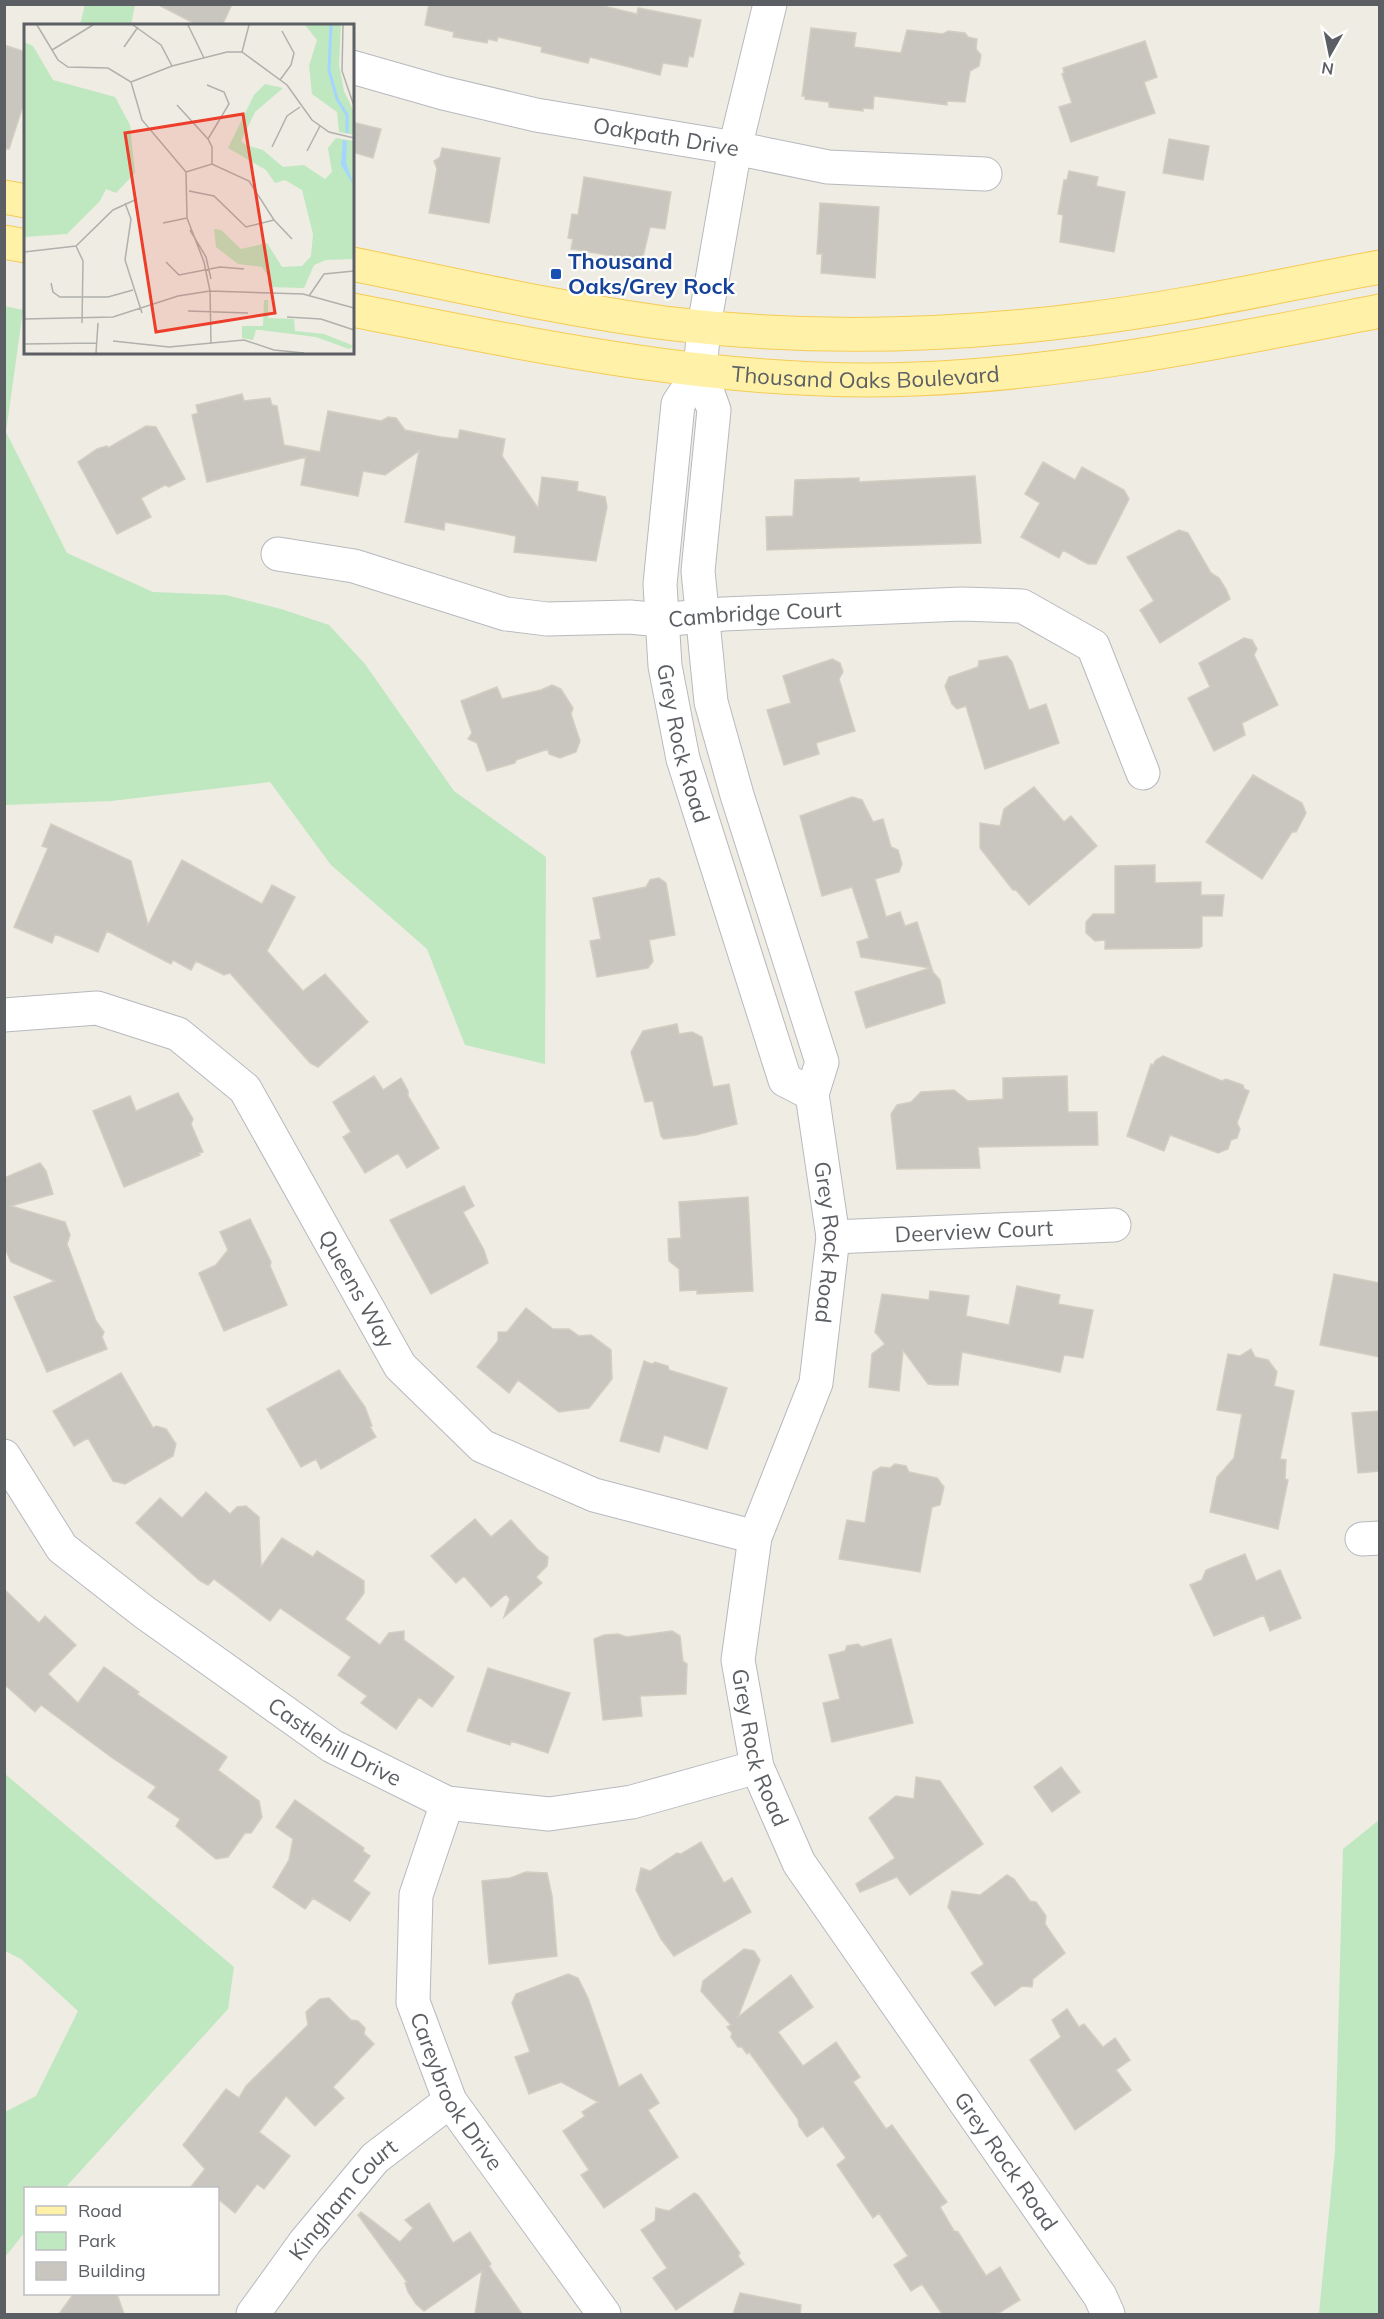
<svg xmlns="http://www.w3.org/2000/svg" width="1384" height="2319" font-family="Mulish,sans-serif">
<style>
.green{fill:#bfe7c0}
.building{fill:#c9c6c0;stroke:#d3cec1;stroke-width:1.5}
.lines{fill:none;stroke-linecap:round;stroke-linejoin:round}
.minor-casing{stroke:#b6b9be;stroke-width:35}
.major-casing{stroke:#f5cb56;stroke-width:35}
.minor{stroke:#fff;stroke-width:33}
.major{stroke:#fff2a8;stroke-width:33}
.transit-dot{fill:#1a4fb4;stroke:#fff;stroke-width:2}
.labels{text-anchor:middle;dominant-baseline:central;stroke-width:4.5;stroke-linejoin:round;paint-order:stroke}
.street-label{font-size:22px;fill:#5b5f64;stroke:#fff}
.transit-label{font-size:22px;font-weight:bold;fill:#164399;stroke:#fff;text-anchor:start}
.inset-river{fill:none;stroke:#a3d5ff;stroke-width:3}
.inset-road{fill:none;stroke:#b0b0ac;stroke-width:1.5}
.view{fill:#ed3d2b;fill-opacity:0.15;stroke:#ed3d2b;stroke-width:3}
.inset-edge{fill:none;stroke:#5b5f64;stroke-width:3}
</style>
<rect width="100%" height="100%" fill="#efece3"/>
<path class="green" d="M 85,4 L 135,5 L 131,25 L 80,25 Z
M 4,306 L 23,310 L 6,432 L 67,553 L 153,592 L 226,595 L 281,609 L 329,625 L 365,664 L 454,791 L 546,857 L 545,1064 L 465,1045 L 427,949 L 331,865 L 270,782 L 111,801 L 5,805 Z
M 5,1774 L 234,1967 L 228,2009 L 65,2188 L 26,2188 L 25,2232 L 5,2257 L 5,2112 L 36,2096 L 78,2011 L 21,1959 L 5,1951 Z
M 1379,1820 L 1379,2314 L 1319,2314 L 1335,2151 L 1343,1849 Z"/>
<path class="building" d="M 157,4 L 232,4 L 222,26 L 199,26 Z
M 429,4 L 595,4 L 637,14 L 638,8 L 701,20 L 693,57 L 689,56 L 687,67 L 663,63 L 660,75 L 590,57 L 588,63 L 541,52 L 542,47 L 498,37 L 497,41 L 488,39 L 487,43 L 453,37 L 454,32 L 425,25 Z
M 811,28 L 856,33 L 854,47 L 901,53 L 907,30 L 943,34 L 948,31 L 965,33 L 968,37 L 977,39 L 976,49 L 981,55 L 979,66 L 970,71 L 965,102 L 947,101 L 947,105 L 874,96 L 873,109 L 863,108 L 863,111 L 829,107 L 829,102 L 805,99 L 805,96 L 802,96 Z
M 1145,41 L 1157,77 L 1144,82 L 1155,113 L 1071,142 L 1059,107 L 1072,103 L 1062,74 L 1064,73 L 1063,68 Z
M 4,45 L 26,52 L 26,97 L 9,149 L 4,149 Z
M 352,122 L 381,129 L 373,158 L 352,152 Z
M 1169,139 L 1209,146 L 1203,180 L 1163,173 Z
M 442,148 L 500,158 L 489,223 L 429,213 L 437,169 L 434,161 L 440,157 Z
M 1069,171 L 1098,177 L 1096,186 L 1125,192 L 1114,252 L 1060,242 L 1063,215 L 1058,214 L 1064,180 L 1067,180 Z
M 584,177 L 671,192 L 665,229 L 650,227 L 642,261 L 571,249 L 573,239 L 568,238 L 572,214 L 578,215 Z
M 820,203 L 879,207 L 875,278 L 821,273 L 822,254 L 817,254 Z
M 242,394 L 244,401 L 270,398 L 272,405 L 277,406 L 284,445 L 320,452 L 328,411 L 381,421 L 388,417 L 396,418 L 405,430 L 441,437 L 458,439 L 460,430 L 505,439 L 502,456 L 538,508 L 542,477 L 578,482 L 577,491 L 605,497 L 607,507 L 596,561 L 514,552 L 516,536 L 445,522 L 444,530 L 405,522 L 419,451 L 385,475 L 363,471 L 358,496 L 301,485 L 306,457 L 207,482 L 192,415 L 198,413 L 196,405 Z
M 146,426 L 156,427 L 185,479 L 169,487 L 165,485 L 141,498 L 151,517 L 117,534 L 78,462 L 97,449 L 107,446 L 108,448 Z
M 1043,462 L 1075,480 L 1082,467 L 1124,490 L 1129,499 L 1096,564 L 1088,564 L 1063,550 L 1059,558 L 1021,537 L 1040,503 L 1025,494 Z
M 975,476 L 981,543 L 767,550 L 766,517 L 793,516 L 795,480 L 859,478 L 859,482 Z
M 1179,530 L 1188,533 L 1211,573 L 1219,578 L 1226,589 L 1230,599 L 1160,643 L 1140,610 L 1154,601 L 1127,557 Z
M 1244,638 L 1252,640 L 1257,649 L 1254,655 L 1278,705 L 1242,723 L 1245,735 L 1214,751 L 1188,698 L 1210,687 L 1199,663 Z
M 1007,656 L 1012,662 L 1029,710 L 1046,704 L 1059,743 L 985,769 L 966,706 L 957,709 L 952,704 L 945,686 L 949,677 L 978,667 L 979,661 Z
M 832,659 L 840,663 L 843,672 L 839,679 L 855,731 L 816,743 L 819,754 L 784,765 L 767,710 L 791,703 L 783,676 Z
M 552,685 L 561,689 L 573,708 L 571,714 L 580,741 L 576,752 L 560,758 L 549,754 L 548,749 L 516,760 L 515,763 L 487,771 L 477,743 L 468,739 L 472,733 L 461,701 L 497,687 L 502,699 L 541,690 Z
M 1253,775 L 1302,803 L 1306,813 L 1296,832 L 1292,832 L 1262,879 L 1206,842 Z
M 1034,787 L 1064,822 L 1071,816 L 1097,846 L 1029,905 L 1016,890 L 1013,890 L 980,848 L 980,823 L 1000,826 L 1004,809 Z
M 852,797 L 862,800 L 873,822 L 883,819 L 891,847 L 898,850 L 902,864 L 899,872 L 875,879 L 886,917 L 900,912 L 905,926 L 917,922 L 933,972 L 940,980 L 945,1003 L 866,1028 L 855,992 L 930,968 L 861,957 L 857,942 L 869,938 L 852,887 L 822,896 L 800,816 Z
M 51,824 L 131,861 L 148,925 L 182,860 L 262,904 L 272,885 L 295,897 L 267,951 L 303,991 L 325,974 L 368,1022 L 318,1067 L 310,1063 L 230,973 L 224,975 L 196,961 L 191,970 L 173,960 L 171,964 L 107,931 L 98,952 L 55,934 L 52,943 L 14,927 L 48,848 L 42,846 Z
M 1155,865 L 1155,883 L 1201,882 L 1201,895 L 1224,895 L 1222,916 L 1202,916 L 1202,946 L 1199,948 L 1105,949 L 1105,940 L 1095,941 L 1086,933 L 1086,922 L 1093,914 L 1115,914 L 1115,866 Z
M 659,878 L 666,883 L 675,935 L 649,940 L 653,961 L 648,968 L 597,977 L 590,941 L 601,939 L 593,898 L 646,887 L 650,880 Z
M 677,1024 L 679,1034 L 692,1032 L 702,1037 L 713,1087 L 729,1084 L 737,1124 L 696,1135 L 664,1139 L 661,1136 L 653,1101 L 645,1102 L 631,1052 L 643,1031 Z
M 1163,1056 L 1222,1081 L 1226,1079 L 1243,1085 L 1244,1089 L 1249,1091 L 1237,1123 L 1240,1129 L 1237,1138 L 1231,1140 L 1228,1149 L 1218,1153 L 1170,1135 L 1164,1151 L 1127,1136 L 1151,1064 L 1153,1065 L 1156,1060 Z
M 374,1076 L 383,1090 L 401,1078 L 408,1091 L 408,1096 L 439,1148 L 407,1168 L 398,1153 L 365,1173 L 343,1137 L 351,1132 L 333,1102 Z
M 1067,1076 L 1068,1112 L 1097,1112 L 1098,1145 L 978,1147 L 980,1168 L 897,1169 L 891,1114 L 897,1105 L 911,1102 L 921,1092 L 954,1090 L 968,1101 L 1003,1099 L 1003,1078 Z
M 178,1093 L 193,1119 L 191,1124 L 203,1152 L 199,1153 L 200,1155 L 124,1187 L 93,1111 L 130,1096 L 136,1111 Z
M 40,1163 L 46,1171 L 53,1194 L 11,1206 L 65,1222 L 70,1235 L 67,1244 L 96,1321 L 104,1332 L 102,1337 L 107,1349 L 47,1372 L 14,1297 L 55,1281 L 11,1262 L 4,1246 L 4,1178 Z
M 464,1186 L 474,1206 L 463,1212 L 484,1250 L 488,1263 L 431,1294 L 390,1220 Z
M 748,1197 L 753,1291 L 697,1294 L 697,1290 L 680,1291 L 679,1269 L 669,1261 L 668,1239 L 681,1238 L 679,1202 Z
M 250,1219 L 271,1262 L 270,1266 L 287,1305 L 224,1331 L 199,1273 L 216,1265 L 228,1250 L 220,1232 Z
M 1334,1274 L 1380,1283 L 1380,1357 L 1320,1345 Z
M 1017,1286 L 1060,1295 L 1058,1304 L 1093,1310 L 1083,1358 L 1064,1355 L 1060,1372 L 962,1352 L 958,1385 L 936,1385 L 928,1384 L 903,1350 L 899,1391 L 869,1387 L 872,1354 L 885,1344 L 875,1332 L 882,1294 L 929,1300 L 930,1291 L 969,1296 L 966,1316 L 1009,1325 Z
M 526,1308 L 553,1329 L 569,1329 L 579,1336 L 591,1335 L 611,1350 L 612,1379 L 589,1408 L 559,1412 L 518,1380 L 509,1393 L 477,1367 L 498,1341 L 498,1332 L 507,1332 Z
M 1251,1349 L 1255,1357 L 1268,1360 L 1277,1372 L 1274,1386 L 1294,1391 L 1280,1459 L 1286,1460 L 1285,1479 L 1288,1480 L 1278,1529 L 1210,1512 L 1217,1477 L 1234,1458 L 1242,1414 L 1217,1410 L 1228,1354 L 1240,1356 Z
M 644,1361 L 652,1364 L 655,1362 L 668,1366 L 669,1370 L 727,1388 L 707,1449 L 664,1435 L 659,1452 L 620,1441 Z
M 339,1370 L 365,1407 L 372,1426 L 370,1427 L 376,1437 L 321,1469 L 316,1459 L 301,1467 L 267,1409 Z
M 121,1373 L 153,1428 L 156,1426 L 166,1429 L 176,1444 L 173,1456 L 125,1484 L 113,1481 L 88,1438 L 74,1446 L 53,1411 Z
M 1380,1411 L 1380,1471 L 1358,1473 L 1352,1413 Z
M 895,1464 L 906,1466 L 909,1472 L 937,1478 L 944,1487 L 940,1505 L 932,1507 L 920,1572 L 839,1559 L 847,1520 L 865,1523 L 873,1472 L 881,1467 L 890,1468 Z
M 206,1492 L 230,1514 L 237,1507 L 246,1506 L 259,1517 L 261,1567 L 282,1538 L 313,1557 L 317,1551 L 364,1581 L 364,1593 L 345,1619 L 380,1645 L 389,1633 L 404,1631 L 404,1640 L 454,1677 L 432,1707 L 419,1697 L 396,1729 L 361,1703 L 367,1696 L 338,1675 L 351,1657 L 280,1608 L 270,1621 L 214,1579 L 208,1585 L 200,1581 L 136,1523 L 160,1498 L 182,1518 Z
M 475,1519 L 491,1537 L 511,1520 L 537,1549 L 548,1557 L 547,1566 L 536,1577 L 542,1583 L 504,1617 L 510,1599 L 506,1594 L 491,1607 L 464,1576 L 456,1583 L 431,1556 Z
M 1245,1554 L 1256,1581 L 1280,1570 L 1301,1618 L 1270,1631 L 1264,1615 L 1214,1636 L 1190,1585 L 1202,1580 L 1206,1570 Z
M 4,1589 L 39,1623 L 45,1616 L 76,1645 L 48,1674 L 78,1703 L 104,1667 L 139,1692 L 137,1694 L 227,1757 L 218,1770 L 259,1801 L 262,1817 L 251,1833 L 245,1833 L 228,1857 L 216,1859 L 176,1826 L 180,1819 L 148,1797 L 156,1787 L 111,1757 L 41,1705 L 35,1712 L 4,1684 Z
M 672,1631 L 680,1636 L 683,1661 L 687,1664 L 686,1694 L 640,1696 L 642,1716 L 603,1720 L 594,1639 L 604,1635 L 618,1634 L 627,1637 Z
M 891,1639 L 913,1723 L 832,1742 L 823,1703 L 840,1699 L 829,1655 L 845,1651 L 847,1646 L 858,1644 L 862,1647 Z
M 488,1668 L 570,1693 L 548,1753 L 511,1741 L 510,1745 L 467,1731 Z
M 1061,1767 L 1080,1792 L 1052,1812 L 1034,1787 Z
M 916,1777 L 940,1781 L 983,1844 L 910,1895 L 897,1877 L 860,1892 L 856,1884 L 895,1858 L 869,1818 L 896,1796 L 914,1799 Z
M 295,1800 L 364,1848 L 363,1851 L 370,1856 L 353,1881 L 370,1893 L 350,1921 L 313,1898 L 305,1909 L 273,1887 L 289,1860 L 293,1839 L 276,1827 Z
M 701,1842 L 724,1883 L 732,1878 L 751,1912 L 674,1956 L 661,1939 L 636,1890 L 641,1868 L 650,1871 L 677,1853 L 681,1854 Z
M 526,1872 L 547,1873 L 552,1896 L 557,1956 L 489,1964 L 482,1881 L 510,1878 Z
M 1007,1875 L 1014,1879 L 1030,1901 L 1036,1902 L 1046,1916 L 1045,1924 L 1065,1953 L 1033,1979 L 1032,1987 L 1022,1986 L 995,2006 L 971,1973 L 984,1964 L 948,1907 L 952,1891 L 980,1895 Z
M 744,1949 L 754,1951 L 760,1960 L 738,2017 L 791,1975 L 813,2007 L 778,2032 L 803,2066 L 836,2042 L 860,2077 L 853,2082 L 886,2129 L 892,2125 L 947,2202 L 940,2207 L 954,2231 L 958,2232 L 986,2276 L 1000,2267 L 1020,2300 L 997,2314 L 942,2314 L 922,2284 L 911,2291 L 894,2265 L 908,2256 L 879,2213 L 873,2218 L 837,2165 L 846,2158 L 823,2126 L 807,2137 L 799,2126 L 798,2119 L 749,2052 L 747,2054 L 742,2047 L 738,2047 L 731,2037 L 732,2033 L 727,2027 L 731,2025 L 701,1991 L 703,1981 Z
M 568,1974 L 578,1978 L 588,1998 L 619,2087 L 641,2074 L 659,2103 L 648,2110 L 678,2157 L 604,2208 L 581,2175 L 589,2170 L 563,2131 L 585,2116 L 582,2112 L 598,2102 L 561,2082 L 529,2094 L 515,2057 L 530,2052 L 512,2003 L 516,1994 Z
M 329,1998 L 351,2020 L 358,2021 L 365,2028 L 364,2034 L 374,2044 L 333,2087 L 344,2098 L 315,2126 L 286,2096 L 259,2132 L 290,2156 L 264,2189 L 257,2184 L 235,2213 L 218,2199 L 218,2188 L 190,2188 L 205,2169 L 183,2145 L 226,2089 L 239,2098 L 246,2086 L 308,2025 L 306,2012 L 320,1999 Z
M 1067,2009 L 1079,2027 L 1084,2024 L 1103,2047 L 1115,2038 L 1130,2060 L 1116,2070 L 1131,2090 L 1075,2130 L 1030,2060 L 1061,2037 L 1052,2020 Z
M 694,2193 L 698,2195 L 740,2253 L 738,2256 L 744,2264 L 676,2310 L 653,2278 L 667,2268 L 641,2230 L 655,2221 L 656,2208 L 669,2211 Z
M 429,2203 L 453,2243 L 470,2232 L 491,2264 L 489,2266 L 522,2314 L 475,2314 L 482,2271 L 424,2311 L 416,2304 L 408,2292 L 405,2283 L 407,2282 L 358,2215 L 361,2212 L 400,2242 L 413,2228 L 405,2220 Z
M 740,2293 L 801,2305 L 800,2314 L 733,2314 Z
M 81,2294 L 117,2294 L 124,2314 L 59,2314 L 72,2296 Z"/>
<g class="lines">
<g class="minor-casing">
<g id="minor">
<path id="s1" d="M 770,4 L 735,148 L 704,326 L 700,371 L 714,410 L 698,571 L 711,702 L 737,795 L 822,1062 L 812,1094 L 833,1237 L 816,1383 L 755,1537 L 738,1660 L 757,1767 L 799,1863 L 1100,2296 L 1108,2314"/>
<path id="s2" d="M 352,67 L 443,93 L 536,115 L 735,148 L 828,167 L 985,174"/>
<path id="s3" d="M 700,371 L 678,404 L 660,584 L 665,666 L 683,759 L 785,1080 L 812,1094"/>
<path id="s4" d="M 278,554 L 354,566 L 506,614 L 547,619 L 630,617 L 660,620 L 724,614 L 962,604 L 1022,606 L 1093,646 L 1143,773"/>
<path id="s5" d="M 4,1015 L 97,1008 L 178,1034 L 245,1089 L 400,1366 L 482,1446 L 594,1495 L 755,1537"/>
<path id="s6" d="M 833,1237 L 1114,1225"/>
<path id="s7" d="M 4,1456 L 62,1548 L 144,1612 L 332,1746 L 447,1803 L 549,1814 L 632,1802 L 757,1767"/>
<path d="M 1362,1539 L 1380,1538"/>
<path id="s8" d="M 447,1803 L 416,1895 L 413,2002 L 450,2101 L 604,2314"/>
<path id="s9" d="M 253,2314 L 305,2242 L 375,2158 L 450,2101"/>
</g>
</g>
<g class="major-casing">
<g id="major">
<path d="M 4,197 L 26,201"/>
<path d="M 4,242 L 26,246"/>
<path d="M 352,264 C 456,285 560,309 665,323 C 804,340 948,337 1087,319 C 1185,307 1282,285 1380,267"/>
<path id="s10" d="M 352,310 C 538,346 725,387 915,379 C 1072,373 1226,341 1380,311"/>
</g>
</g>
<use href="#minor" class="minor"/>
<use href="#major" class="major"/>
</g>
<rect class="transit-dot" x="550" y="268" width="12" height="12" rx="3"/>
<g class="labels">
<g class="street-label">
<text stroke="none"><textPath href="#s2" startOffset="322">Oakpath Drive</textPath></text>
<text stroke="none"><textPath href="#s10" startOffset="519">Thousand Oaks Boulevard</textPath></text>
<text stroke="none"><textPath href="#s4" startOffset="486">Cambridge Court</textPath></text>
<text stroke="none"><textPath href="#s3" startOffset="382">Grey Rock Road</textPath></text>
<text stroke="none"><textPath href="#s6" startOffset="141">Deerview Court</textPath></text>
<text stroke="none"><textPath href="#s1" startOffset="1269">Grey Rock Road</textPath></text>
<text stroke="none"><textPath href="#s5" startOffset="494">Queens Way</textPath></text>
<text stroke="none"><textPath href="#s7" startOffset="444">Castlehill Drive</textPath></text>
<text stroke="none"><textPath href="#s1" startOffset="1791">Grey Rock Road</textPath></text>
<text stroke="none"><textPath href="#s8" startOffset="304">Careybrook Drive</textPath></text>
<text stroke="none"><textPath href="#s1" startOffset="2277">Grey Rock Road</textPath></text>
<text stroke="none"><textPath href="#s9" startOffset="146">Kingham Court</textPath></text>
</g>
<g class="transit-label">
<text x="568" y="261">Thousand<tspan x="568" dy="25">Oaks/Grey Rock</tspan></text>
</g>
</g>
<g transform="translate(24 24)">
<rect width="330" height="330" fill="#efece3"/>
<path d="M 281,1 L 317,1 L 315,41 L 320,67 L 330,88 L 330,111 L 315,108 L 313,88 L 288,70 L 285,42 L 293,16 ZM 0,18 L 9,22 L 29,56 L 91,73 L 106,101 L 111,149 L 92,169 L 82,165 L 76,177 L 43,210 L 0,213 ZM 241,60 L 259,64 L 231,88 L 217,117 L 222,121 L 239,126 L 259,143 L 280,141 L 301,155 L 308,148 L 304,124 L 312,114 L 330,117 L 330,235 L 302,236 L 290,241 L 280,264 L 245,263 L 244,252 L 238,243 L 214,240 L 192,223 L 190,205 L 197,206 L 217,225 L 243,219 L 258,243 L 278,242 L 287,232 L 289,210 L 278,166 L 261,156 L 251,159 L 242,146 L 204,124 L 230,71 ZM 240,276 L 244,276 L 244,294 L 270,295 L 271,307 L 300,310 L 330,322 L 325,325 L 292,313 L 236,306 L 232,306 L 229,316 L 218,314 L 218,302 L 239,302 Z" fill="#bfe7c0"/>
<path d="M 319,116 L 323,117 L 322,138 L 330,162 L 317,141 Z" fill="#a3d5ff"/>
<path class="inset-river" d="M 307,1 L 305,46 L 313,75 L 323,91 L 323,109"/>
<path class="inset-road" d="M 13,1 L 34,36 L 44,43 L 84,44 L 107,58 L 118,96 L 162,148 L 163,194 L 180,238 L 186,267M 109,1 L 137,21 L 148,42M 164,1 L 180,34M 319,1 L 318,47 L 330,82M 100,23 L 114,3M 28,26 L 69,1M 218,28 L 225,1M 256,56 L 267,41 L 270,29 L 258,7M 107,58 L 148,42 L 203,28 L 218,28 L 263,61 L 288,96 L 305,108 L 330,114M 183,61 L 200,68 L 205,80 L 184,115M 153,81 L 184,115 L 188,123 L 188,140M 248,123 L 263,92 L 276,83M 283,127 L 296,102M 162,148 L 188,140 L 225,157 L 250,196 L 268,215M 165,167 L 190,172 L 222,203 L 250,196M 101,179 L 107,195 L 101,236 L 118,289M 139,199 L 163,194M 166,206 L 182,233 L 187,255M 52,222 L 59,237 L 58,299M 0,228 L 52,222 L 89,186 L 113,175M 142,238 L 155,251 L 196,243 L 220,245M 27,259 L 29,268 L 36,273 L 84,273 L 109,266M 186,266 L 187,319M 285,272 L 300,250 L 330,247M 164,287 L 224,289M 263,293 L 297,295 L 330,306M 0,295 L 89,293 L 154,272 L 186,267 L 279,270 L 330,284M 89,317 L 145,323 L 220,316 L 250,326 L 280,329M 0,320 L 72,319M 72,329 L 74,299"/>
<path class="view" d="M 219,90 L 251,289 L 132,308 L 101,109 Z"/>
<rect width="330" height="330" class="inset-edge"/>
</g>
<rect width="1384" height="2319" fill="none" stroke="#5b5f64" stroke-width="12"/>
<rect x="24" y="2187" width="195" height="108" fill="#ffffff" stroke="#bdbfc1" stroke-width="1.5"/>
<rect x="36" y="2206" width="30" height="9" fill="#fff2a8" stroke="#bdbfc1" stroke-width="1.5"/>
<text x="78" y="2217" font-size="18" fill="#5b5f64">Road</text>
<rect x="36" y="2232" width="30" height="18" fill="#bfe7c0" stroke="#bdbfc1" stroke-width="1.5"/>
<text x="78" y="2247" font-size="18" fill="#5b5f64">Park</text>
<rect x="36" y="2262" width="30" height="18" fill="#c9c6c0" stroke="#bdbfc1" stroke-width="1.5"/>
<text x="78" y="2277" font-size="18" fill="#5b5f64">Building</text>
<g transform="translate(1330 54) rotate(189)" stroke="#ffffff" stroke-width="4.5" paint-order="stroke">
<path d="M0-4.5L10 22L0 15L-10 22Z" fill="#5b5f64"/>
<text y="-9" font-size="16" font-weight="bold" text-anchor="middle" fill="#5b5f64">N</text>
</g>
</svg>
